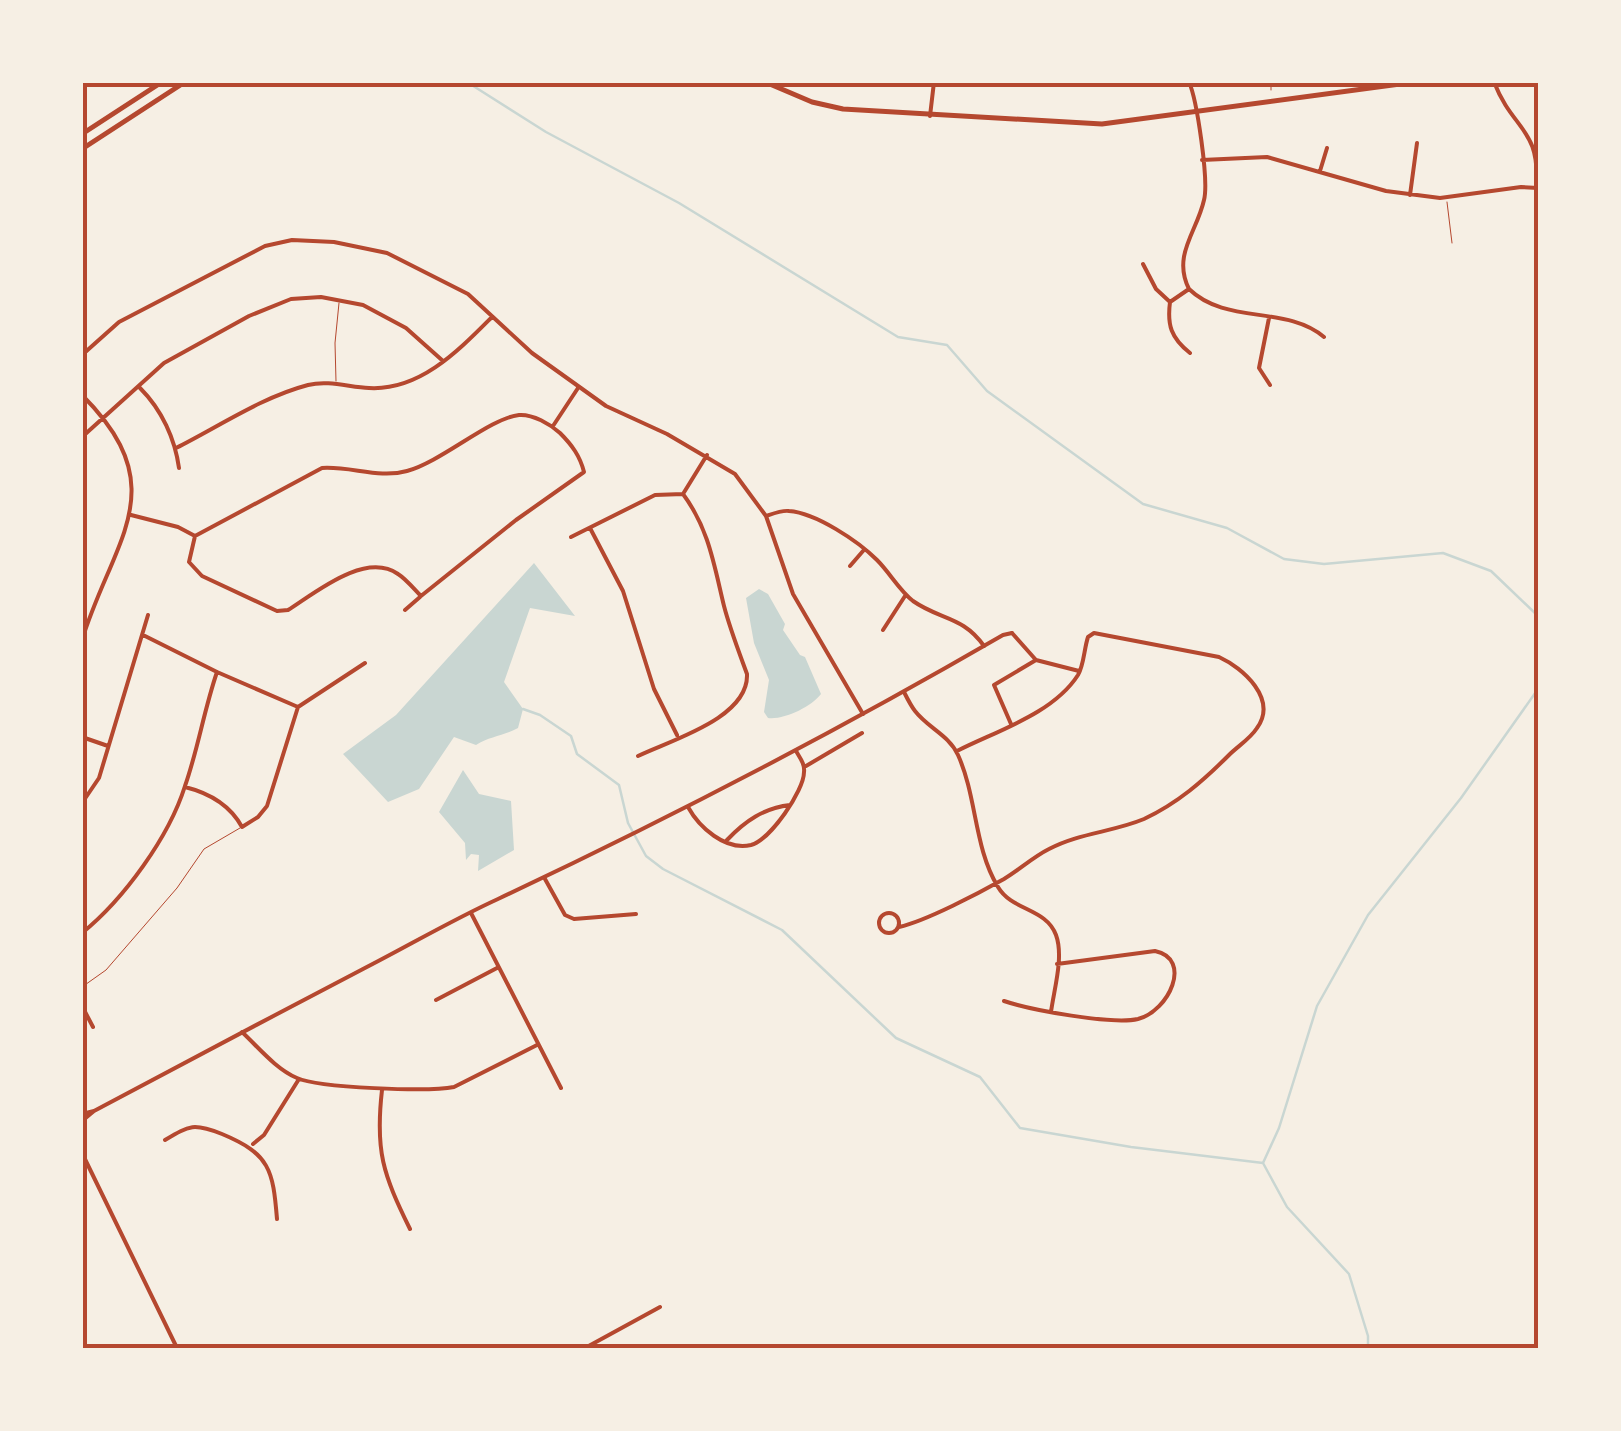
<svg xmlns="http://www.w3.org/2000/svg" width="1621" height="1431" font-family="'IBM Plex Sans',sans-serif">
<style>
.water{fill:#c9d6d2}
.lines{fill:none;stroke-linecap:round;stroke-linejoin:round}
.stream{stroke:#c9d6d2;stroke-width:2.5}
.path{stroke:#b5482f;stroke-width:1}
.service{stroke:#b5482f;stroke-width:1}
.minor{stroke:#b5482f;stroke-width:4}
.tertiary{stroke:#b5482f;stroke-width:4}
.secondary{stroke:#b5482f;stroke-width:5}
.primary{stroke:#b5482f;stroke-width:5}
.neatline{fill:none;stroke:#b5482f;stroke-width:4}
</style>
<rect width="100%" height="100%" fill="#f6efe4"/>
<path class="water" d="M 534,563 L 575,616 L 530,608 L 504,682 L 523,709 L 518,728 C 503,736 490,736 476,745 L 454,737 L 419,789 L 388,802 L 343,754 L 396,715 Z
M 759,589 L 768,594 L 785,624 L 783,630 L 800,655 L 805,657 L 821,694 C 811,707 784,720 768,718 L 764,712 L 769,680 L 754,643 L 746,598 Z
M 463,770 L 479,794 L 511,801 L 514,850 L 478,871 L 479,855 L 471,854 L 466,860 L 465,843 L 439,812 Z"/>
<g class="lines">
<path class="stream" d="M 467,82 L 546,132 L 679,203 L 898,337 L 947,345 L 987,391 L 1143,504 L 1227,528 L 1284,559 L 1324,564 L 1443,553 L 1491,571 L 1538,616
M 523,709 L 540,715 L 571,736 L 577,754 L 619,785 L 628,823 L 646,856 L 663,869 L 782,930 L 896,1038 L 980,1077 L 1020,1128 L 1131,1147 L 1263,1163
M 1368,1348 L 1368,1336 L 1349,1274 L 1287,1207 L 1263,1163 L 1279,1128 L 1317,1006 L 1368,915 L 1461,798 L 1538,689"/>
<path class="path" d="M 1271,90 L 1271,82"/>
<path class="service" d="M 1447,202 L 1452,243
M 336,381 L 335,343 L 339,303
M 82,987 L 106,970 L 177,888 L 204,849 L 240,828"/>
<path class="minor" d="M 1189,82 C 1197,100 1209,181 1204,200 C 1197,232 1172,255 1189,289
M 1494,82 C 1513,131 1541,128 1536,187
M 930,116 L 934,82
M 1202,160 L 1267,157 L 1386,191 L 1440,198 L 1521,187 L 1538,188
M 1320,171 L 1327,148
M 1410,195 L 1417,143
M 1143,264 L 1156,289 L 1170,302 C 1167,325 1171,338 1190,353
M 1170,302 L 1189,289 C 1226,325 1286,305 1324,337
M 1269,318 L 1259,368 L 1270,385
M 82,355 L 119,322 L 265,246 L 292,240 L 334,242 L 387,253 L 468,294 L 532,353 L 606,406 L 667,434 L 735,474 L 766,516 L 793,594 L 863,714
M 140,388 C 162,410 175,439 179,468
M 82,395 C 176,489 113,539 82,640
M 553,426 L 578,388
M 82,437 L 164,363 L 249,316 L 291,299 L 321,297 L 363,305 L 406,328 L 443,361
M 176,448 C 218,427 262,397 308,385 C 328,380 349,387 369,388 C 420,391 459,350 492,317
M 131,515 L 178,527 L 195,536 L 189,562 L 202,576 L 277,611 L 288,610 C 315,593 365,551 398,574 C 406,579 414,589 421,596 L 516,520 L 584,472 C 580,456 572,445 560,433 C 550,424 533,414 519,415 C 490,418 441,462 407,471 C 379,479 351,466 322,468 L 195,536
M 766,516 C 772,514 782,510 789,511 C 816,513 858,541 877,560 C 890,573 899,590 913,601 C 940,620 963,616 984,646
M 590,528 L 623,591 L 654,689 L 677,735
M 571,537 L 655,495 L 683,494 L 707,455
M 850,566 L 863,551
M 405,610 L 420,597
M 883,630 L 905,596
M 1012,633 L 1036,660 L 1079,671
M 143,635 L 217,672 L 298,707
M 904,692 C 907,698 911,706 915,711 C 928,728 949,735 958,755 C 977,797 974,848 998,887 C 1012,911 1046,908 1056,935 C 1064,957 1054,989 1051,1012
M 1011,724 L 994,685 L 1036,660
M 82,737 L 108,746
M 638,756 C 671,740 749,718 747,674 C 739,652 730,629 724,606 C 714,565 709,529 683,494
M 806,766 L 862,733
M 185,787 C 209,793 230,805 242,827 L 258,817 L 267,806 L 298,707 L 365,663
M 82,803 L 99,778 L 148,615
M 688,807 C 699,827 725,851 751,845 C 770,840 804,791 804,772 C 805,764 800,758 796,751
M 727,840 C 745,821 764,808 790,805
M 545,879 L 565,915 L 574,919 L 636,914
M879 923a10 10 0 1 1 20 0a10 10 0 1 1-20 0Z
M 471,913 L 561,1088
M 899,927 C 926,921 979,893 1004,879 C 1019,870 1033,857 1049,849 C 1079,833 1113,832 1144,819 C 1178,803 1203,781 1229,755 C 1238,746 1250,739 1257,728 C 1278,699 1243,668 1219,657 L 1094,633 L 1088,637 C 1084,649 1084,665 1078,675 C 1053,714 996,731 957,751
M 82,933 C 124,899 169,837 185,786 C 198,749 204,710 217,672
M 436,1000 L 497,968
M 1004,1001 C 1031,1010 1112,1025 1138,1019 C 1169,1011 1193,959 1155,951 L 1057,964
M 82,1006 L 93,1027
M 242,1032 C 259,1048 276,1069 297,1078 C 319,1088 429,1092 454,1087 L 537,1045
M 382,1090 C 375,1151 383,1174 410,1229
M 165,1140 C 190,1125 194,1123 222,1134 C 270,1154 273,1170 277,1219
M 253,1144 L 264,1135 L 299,1079
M 585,1348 L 660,1307"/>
<path class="tertiary" d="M 82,1114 L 94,1111
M 82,1121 L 94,1111 C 184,1063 273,1016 363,969 C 408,946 452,920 498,899 C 670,818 839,730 1003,635 L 1012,633
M 82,1153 L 177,1348"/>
<path class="secondary" d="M 765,82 L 812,102 L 843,109 L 1102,124 L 1415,82"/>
<path class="primary" d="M 82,134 L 162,82
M 82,149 L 185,82"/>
</g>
<rect width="1621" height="1431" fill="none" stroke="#f6efe4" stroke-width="170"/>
<rect x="85" y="85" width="1451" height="1261" class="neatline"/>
</svg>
